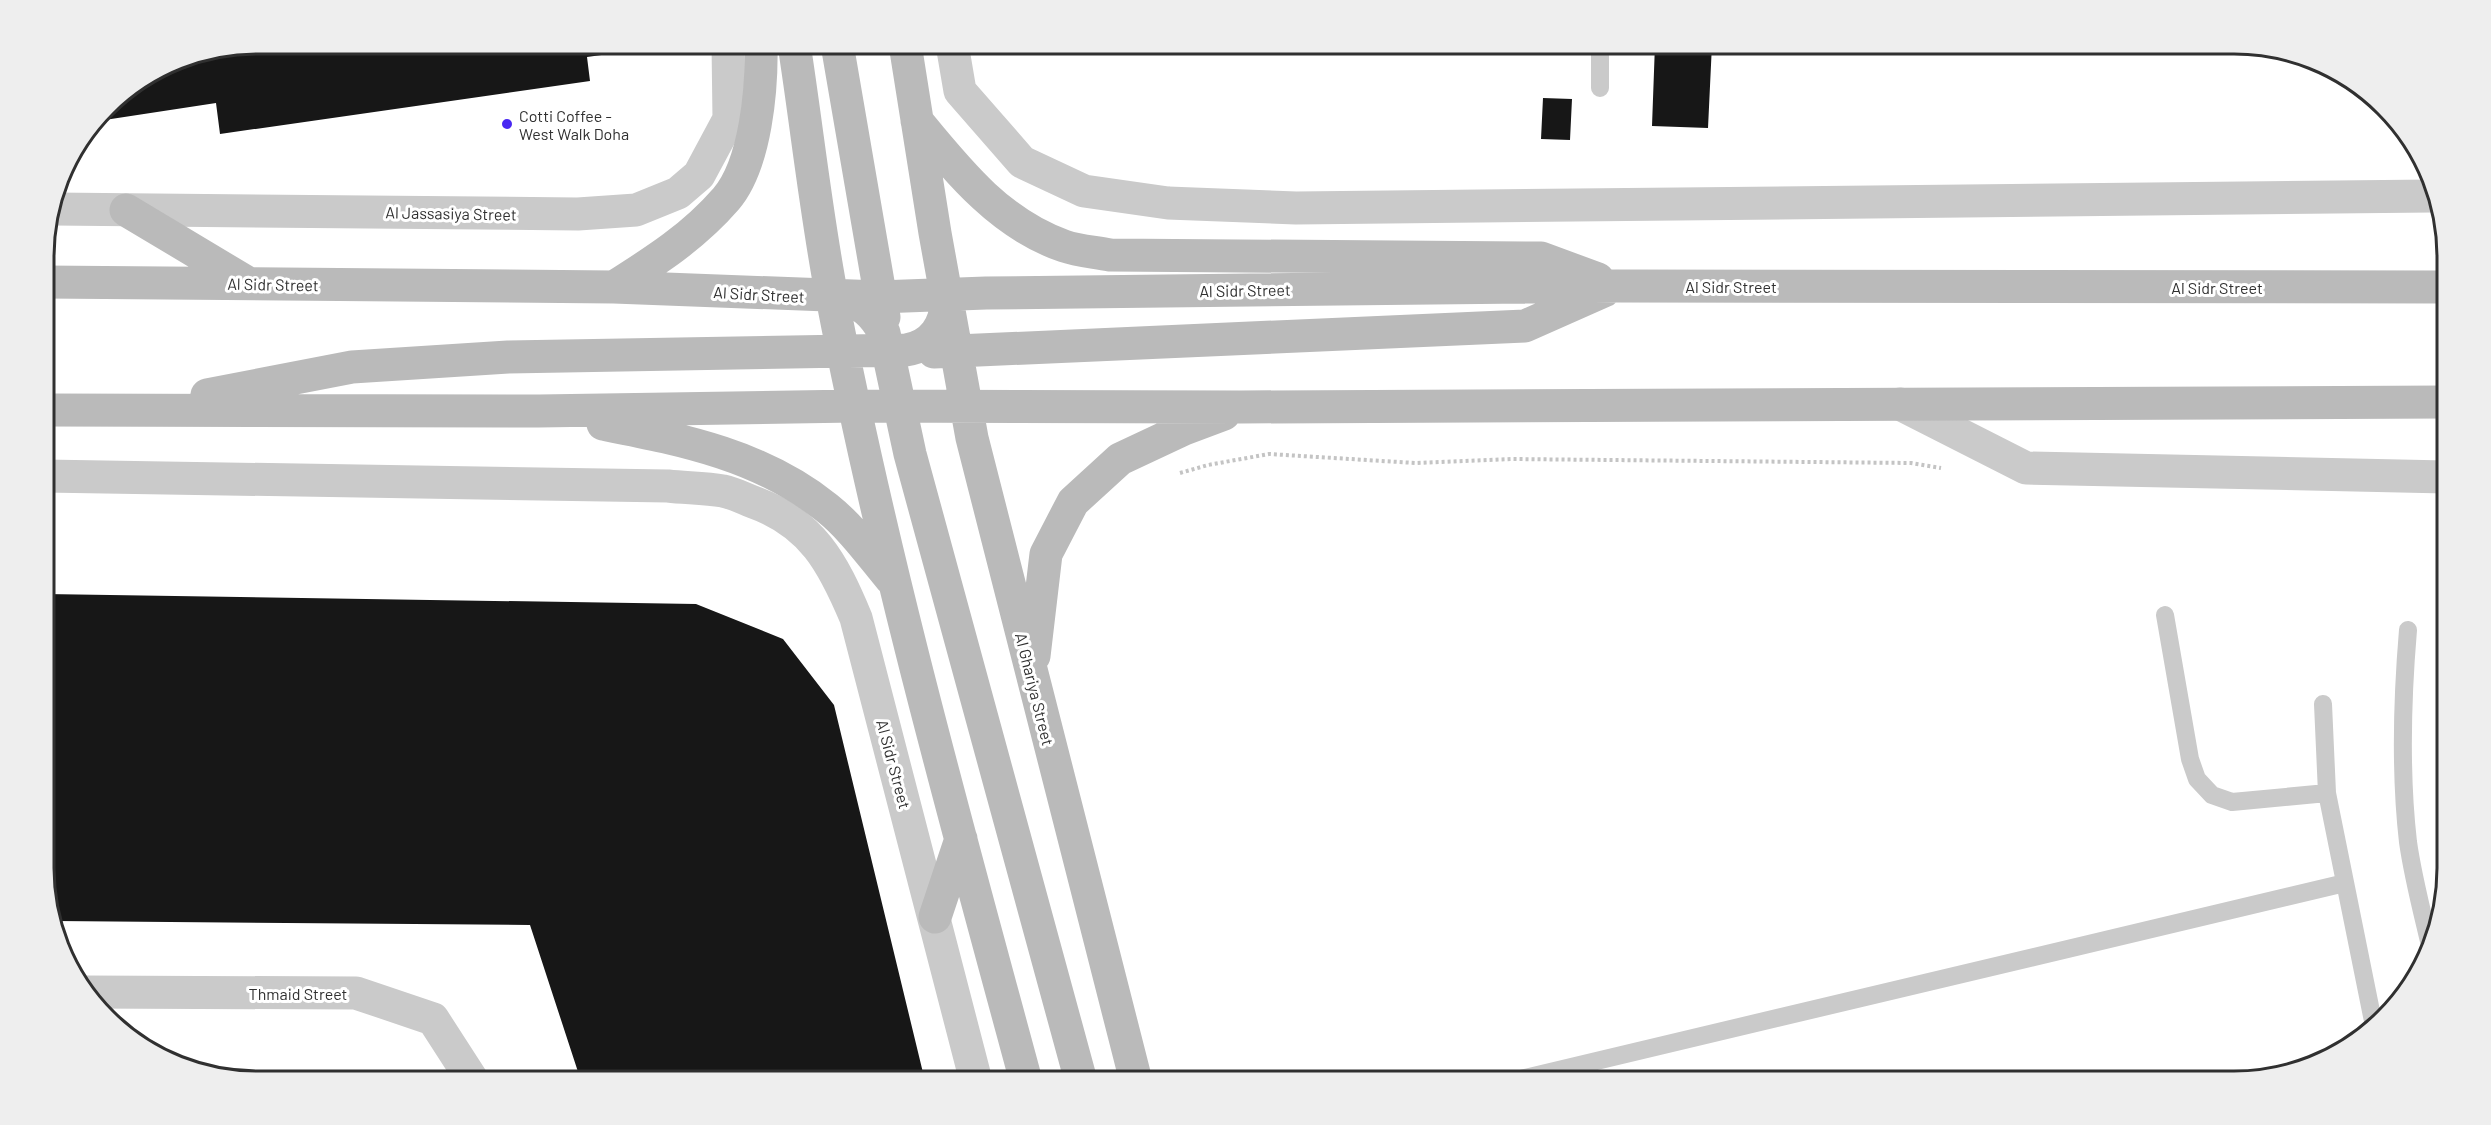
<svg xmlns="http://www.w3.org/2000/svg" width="2491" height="1125" font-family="Barlow,sans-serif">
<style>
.building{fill:#171717}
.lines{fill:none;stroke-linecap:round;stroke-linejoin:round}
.path{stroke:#c4c4c4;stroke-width:4;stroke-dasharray:3 3;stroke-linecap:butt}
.lane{stroke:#cacaca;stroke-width:18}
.street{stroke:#cacaca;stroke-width:33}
.secondary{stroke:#bababa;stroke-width:33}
.poi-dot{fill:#4827f2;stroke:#fff;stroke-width:2}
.labels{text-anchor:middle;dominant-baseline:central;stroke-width:6;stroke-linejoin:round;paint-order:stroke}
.poi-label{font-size:16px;fill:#303030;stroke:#fff;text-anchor:start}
.street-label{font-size:16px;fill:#303030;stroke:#fff}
.rim{fill:none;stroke:#303030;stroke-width:3}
</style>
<rect width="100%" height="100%" fill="#fff"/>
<path class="building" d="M 257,44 L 621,44 L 623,52 L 587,57 L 590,81 L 220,134 L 216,103 L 98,121 L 116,97 L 176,60 Z
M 1655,44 L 1712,44 L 1708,128 L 1652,126 Z
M 1543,98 L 1572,99 L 1570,140 L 1541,139 Z
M 45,594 L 696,604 L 783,639 L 834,705 L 925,1081 L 581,1081 L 530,925 L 56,921 L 45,896 Z"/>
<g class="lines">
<path class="path" d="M 1180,473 L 1208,465 L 1269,454 L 1415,463 L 1511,459 L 1911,463 L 1941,468"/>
<path class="lane" d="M 1600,88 L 1600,44
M 2165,615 L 2190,759 L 2197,779 L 2212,795 L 2232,802 L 2327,793
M 2408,630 C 2402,701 2400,772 2408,842 C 2413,878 2423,915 2431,950
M 2323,704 L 2327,793 L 2374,1026
M 1512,1081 L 2345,883"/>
<path class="street" d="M 952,44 L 960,91 L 1022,162 L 1084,191 L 1168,203 L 1296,208 L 2432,196
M 53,209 L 578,214 L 636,210 L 678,193 L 699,175 L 729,119 L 728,44
M 1900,404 L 2026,468 L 2446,477
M 44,476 L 668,486 C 686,488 705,488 723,491 C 733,493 743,498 753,502 C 812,523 833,563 856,618 L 976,1081
M 85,992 L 356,993 L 433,1019 L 473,1081"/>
<path class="secondary" d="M 794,44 C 807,128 816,214 832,297 C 883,562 956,822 1026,1081
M 837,44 L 884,317
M 905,44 L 935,233 L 972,438 L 1136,1081
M 917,121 C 958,171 1000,224 1064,246 C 1078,251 1095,252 1110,255 L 1541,258 L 1598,279
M 126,210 L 248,283
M 44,282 L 614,287 L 879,297 L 986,293 L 1617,286 L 2446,287
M 614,287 C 655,261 693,237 726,199 C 756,164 762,88 761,44
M 840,298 C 861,302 874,314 884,333 L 910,454 L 1081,1081
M 934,352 L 1525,326 L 1604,291
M 207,395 L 352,367 L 508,357 L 906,350 C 932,346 947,325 946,299
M 44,410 L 539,411 L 855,406 L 1241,407 L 2446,402
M 603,424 C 683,440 761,455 827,508 C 851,527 871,555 891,579
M 1034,656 L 1046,554 L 1073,502 L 1120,459 L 1184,429 L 1224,414
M 935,917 L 961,839"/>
</g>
<circle class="poi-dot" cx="507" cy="124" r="6"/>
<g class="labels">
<g class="poi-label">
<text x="519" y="115">Cotti Coffee -<tspan x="519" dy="18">West Walk Doha</tspan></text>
</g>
<g class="street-label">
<text transform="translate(451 213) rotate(1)">Al Jassasiya Street</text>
<text transform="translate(273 284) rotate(1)">Al Sidr Street</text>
<text x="1731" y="286">Al Sidr Street</text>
<text x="2217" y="287">Al Sidr Street</text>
<text transform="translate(1245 290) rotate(-1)">Al Sidr Street</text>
<text transform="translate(759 294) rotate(3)">Al Sidr Street</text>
<text transform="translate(1035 689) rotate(76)">Al Ghariya Street</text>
<text transform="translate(894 764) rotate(75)">Al Sidr Street</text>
<text x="298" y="993">Thmaid Street</text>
</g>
</g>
<path d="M0 0H2491V1125H0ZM257 54H2234A203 203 0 0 1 2437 257V868A203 203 0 0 1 2234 1071H257A203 203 0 0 1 54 868V257A203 203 0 0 1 257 54Z" fill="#eee" fill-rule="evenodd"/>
<path class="rim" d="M257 54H2234A203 203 0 0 1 2437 257V868A203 203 0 0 1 2234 1071H257A203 203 0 0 1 54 868V257A203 203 0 0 1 257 54Z"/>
</svg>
